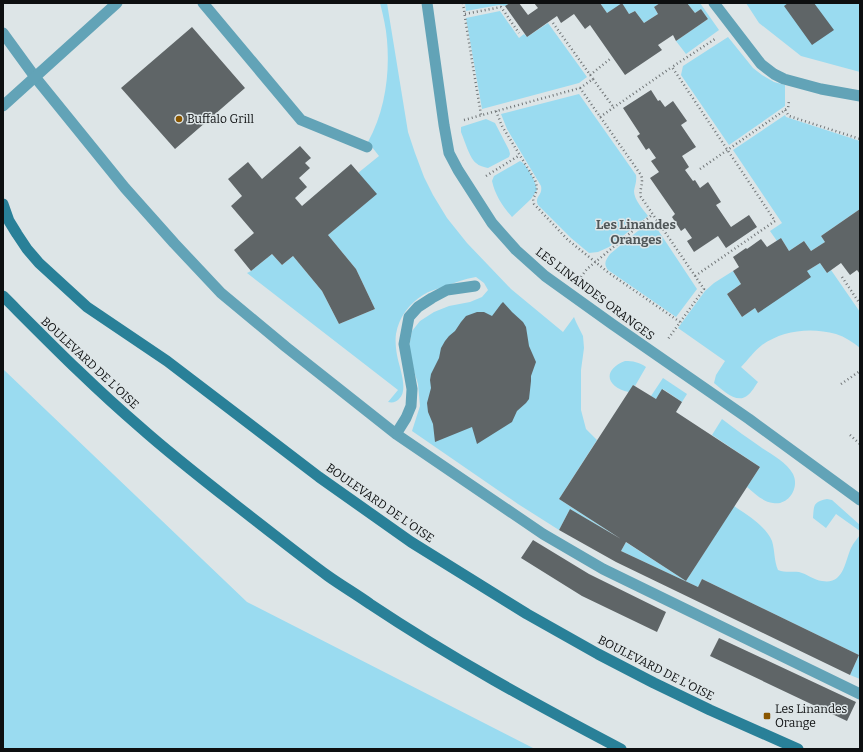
<svg xmlns="http://www.w3.org/2000/svg" width="863" height="752" font-family="Bitter,serif">
<style>
.green{fill:#9adbf0}
.building{fill:#5f6567}
.lines{fill:none;stroke-linecap:round;stroke-linejoin:round}
.path{stroke:#707577;stroke-width:2.5;stroke-dasharray:1 3;stroke-linecap:butt}
.service{stroke:#62a3b7;stroke-width:11}
.pedestrian{stroke:#62a3b7;stroke-width:11}
.minor{stroke:#62a3b7;stroke-width:11}
.secondary{stroke:#298098;stroke-width:11}
.poi-dot{fill:#895600;stroke:#dde5e7;stroke-width:1.5}
.labels{text-anchor:middle;dominant-baseline:central;stroke-width:3;stroke-linejoin:round;paint-order:stroke}
.poi-label{font-size:12px;fill:#0d0f10;stroke:#dde5e7;text-anchor:start}
.street-label{font-size:12px;fill:#0d0f10;stroke:#dde5e7}
.neighbourhood-label{font-size:13px;font-weight:bold;fill:#51585a;stroke:#dde5e7}
</style>
<rect width="100%" height="100%" fill="#dde5e7"/>
<path class="green" d="M 380,3 L 387,3 L 408,132 L 415,153 L 424,177 L 433,195 L 447,218 L 467,243 L 511,289 L 563,332 L 574,317 L 576,322 L 583,336 L 584,348 L 581,370 L 581,410 L 586,429 L 597,440 L 559,499 L 686,581 L 734,506 C 747,515 766,526 772,541 C 775,551 774,561 778,570 C 786,573 792,571 799,572 C 807,574 814,580 822,581 C 844,585 845,561 851,548 C 853,543 857,539 860,535 L 860,679 L 850,675 L 859,655 L 702,579 L 698,587 L 621,551 L 626,542 L 570,509 L 559,530 L 518,504 L 412,431 L 420,406 L 418,384 L 414,371 L 409,347 L 412,331 L 420,321 L 434,312 L 449,306 L 470,302 L 482,297 L 488,290 L 484,283 L 476,277 C 464,279 454,283 443,287 C 437,289 429,291 423,295 C 409,304 399,317 396,334 C 395,340 396,349 397,355 C 399,367 409,390 399,399 C 396,402 393,403 388,402 L 398,390 L 247,273 L 251,271 L 272,254 L 282,265 L 293,256 L 322,291 L 339,324 L 375,309 L 356,269 L 328,235 L 376,194 L 358,173 L 379,156 L 368,142 C 385,111 390,74 387,40 C 386,27 383,15 380,3 Z
M 465,3 L 510,3 L 505,6 L 499,5 L 466,11 Z
M 600,3 L 660,3 L 654,7 L 658,14 L 644,23 L 635,11 L 629,14 L 622,4 L 607,13 Z
M 687,3 L 700,3 L 719,30 L 686,54 L 676,41 L 708,19 L 701,9 L 695,13 Z
M 746,3 L 860,3 L 860,72 L 801,56 L 759,23 Z
M 500,11 L 519,38 L 524,34 L 527,37 L 548,23 L 587,77 L 579,83 L 482,109 L 466,18 Z
M 728,37 L 753,68 L 762,75 L 774,82 L 785,85 L 785,106 L 729,145 L 681,75 L 683,66 Z
M 579,94 L 636,175 C 637,181 635,185 634,191 C 634,200 643,209 648,216 L 609,247 L 598,252 L 589,253 L 571,238 L 538,205 C 534,196 543,196 541,186 L 507,129 L 501,114 Z
M 785,115 L 786,117 L 860,141 L 860,209 L 821,236 L 825,242 L 811,251 L 804,241 L 789,251 L 781,238 L 777,241 L 770,231 L 782,223 L 733,150 Z
M 486,119 L 495,123 L 509,150 L 510,154 L 509,157 L 488,168 C 484,167 479,166 476,163 C 470,159 464,139 461,132 L 461,127 Z
M 520,161 C 527,164 536,182 537,190 L 531,199 L 512,217 C 503,207 495,195 492,181 L 494,176 Z
M 650,221 L 652,221 L 697,289 L 676,317 L 608,270 C 603,263 606,260 610,254 Z
M 820,263 L 827,273 L 831,270 L 860,312 L 860,348 C 853,342 845,337 836,334 C 811,327 783,330 762,345 C 754,351 748,360 741,367 L 758,382 C 755,386 752,392 748,395 C 737,405 723,390 714,383 L 716,375 L 725,361 L 678,328 L 705,291 L 714,283 L 733,271 L 741,284 L 727,294 L 742,317 L 755,308 L 758,313 L 807,271 Z
M 625,361 C 633,361 639,362 646,367 L 635,386 L 633,385 L 629,392 C 606,387 602,370 625,361 Z
M 3,369 L 247,602 L 535,749 L 3,749 Z
M 663,378 L 687,394 L 682,402 L 663,389 L 656,399 L 651,396 Z
M 722,419 C 735,429 749,439 762,448 C 773,455 787,463 793,474 C 800,488 788,506 773,503 C 763,502 754,493 747,487 L 760,467 L 712,435 Z
M 827,499 L 832,500 L 860,525 L 860,531 L 836,514 L 826,528 L 813,518 C 814,505 813,502 827,499 Z"/>
<path class="building" d="M 510,3 L 519,3 L 528,15 L 538,8 L 534,3 L 600,3 L 607,13 L 622,3 L 629,14 L 635,11 L 644,23 L 658,14 L 654,7 L 660,3 L 687,3 L 695,13 L 701,9 L 708,19 L 676,41 L 673,35 L 658,45 L 662,50 L 625,75 L 590,25 L 585,29 L 574,14 L 561,23 L 557,16 L 527,37 L 505,6 Z
M 788,3 L 814,3 L 834,30 L 812,45 L 784,6 Z
M 192,27 L 245,88 L 175,149 L 121,88 Z
M 651,90 L 658,101 L 660,100 L 665,107 L 673,101 L 687,121 L 681,125 L 696,147 L 682,156 L 689,167 L 685,170 L 693,181 L 695,180 L 700,188 L 708,182 L 721,202 L 716,205 L 731,227 L 749,215 L 757,227 L 726,248 L 718,236 L 694,252 L 687,241 L 692,238 L 685,228 L 681,231 L 672,217 L 675,214 L 650,178 L 659,172 L 651,161 L 656,158 L 649,148 L 646,150 L 637,136 L 640,134 L 623,108 Z
M 300,146 L 311,158 L 305,163 L 310,168 L 299,178 L 307,187 L 295,198 L 302,206 L 351,164 L 377,194 L 328,235 L 356,269 L 375,309 L 339,324 L 322,291 L 293,256 L 282,265 L 272,254 L 251,271 L 234,250 L 254,233 L 231,206 L 242,196 L 228,179 L 248,162 L 262,179 Z
M 860,209 L 860,274 L 857,270 L 850,275 L 841,263 L 827,273 L 820,263 L 807,271 L 811,277 L 758,313 L 755,308 L 742,317 L 727,294 L 741,284 L 733,271 L 739,267 L 733,257 L 746,248 L 747,249 L 761,239 L 767,247 L 781,238 L 789,251 L 804,241 L 811,251 L 825,242 L 821,236 Z
M 503,302 L 512,312 L 523,322 L 526,327 L 529,346 L 536,362 L 531,376 L 531,381 L 529,399 L 526,403 L 517,411 L 512,422 L 477,444 L 472,427 L 435,442 L 433,424 L 428,412 L 427,403 L 431,388 L 430,380 L 431,374 L 439,358 L 441,348 L 445,341 L 449,336 L 455,331 L 461,322 L 466,316 L 477,312 L 484,312 L 492,316 L 501,304 Z
M 633,385 L 656,399 L 662,389 L 682,402 L 676,412 L 760,467 L 686,581 L 626,542 L 621,551 L 698,587 L 702,579 L 859,655 L 850,675 L 616,562 L 559,530 L 570,509 L 621,539 L 559,499 Z
M 533,540 L 589,574 L 666,612 L 657,632 L 582,596 L 521,558 Z
M 719,638 L 856,702 L 847,721 L 710,656 Z"/>
<g class="lines">
<path class="path" d="M 463,3 L 466,24 L 481,115
M 465,14 L 501,7 L 519,33
M 553,23 L 593,79
M 590,75 L 610,59
M 580,88 L 593,79 L 614,108
M 785,110 L 789,116 L 860,139
M 496,111 L 502,126 L 535,180 C 538,189 537,191 533,199 L 534,204 L 568,240 L 609,273 L 680,322
M 600,117 L 672,67
M 464,120 L 580,88 L 641,175 C 644,183 639,189 641,197 L 704,289 L 668,339
M 700,169 L 785,110 L 788,108 L 789,101
M 486,176 L 520,155
M 695,276 L 775,221 L 672,67 L 715,39
M 581,277 L 587,269 L 653,214
M 842,277 L 860,304
M 841,384 L 860,371
M 850,435 L 860,444"/>
<path class="service" d="M 203,3 L 301,120 L 367,147
M 3,33 L 35,77 L 125,188 L 174,243 L 221,293 L 286,347 L 396,434 L 543,534 L 603,569 L 860,694
M 396,434 L 406,418 L 411,406 L 412,389 L 404,344 L 409,317 L 418,307 L 432,298 L 447,290 L 475,286"/>
<path class="pedestrian" d="M 714,3 L 761,64 L 774,74 L 784,79 L 821,89 L 860,96"/>
<path class="minor" d="M 427,3 L 444,125 L 449,153 L 458,170 L 492,223 L 516,250 L 545,276 L 612,324 L 749,419 L 860,500
M 3,106 L 117,3"/>
<path class="secondary" d="M 3,204 L 9,221 L 17,234 L 27,249 L 39,263 L 87,307 L 167,361 L 319,477 L 411,542 L 527,614 L 598,654 L 654,683 L 710,710 L 798,749
M 3,296 C 48,341 92,386 140,427 C 176,459 214,488 251,517 C 277,537 302,557 328,576 C 342,586 356,594 370,604 C 451,658 535,704 621,749"/>
</g>
<g class="poi-dot">
<circle cx="179" cy="119" r="4"/>
<rect x="763" y="712" width="8" height="8" rx="2"/>
</g>
<g class="labels">
<g class="poi-label">
<text x="187" y="119">Buffalo Grill</text>
<text x="775" y="709">Les Linandes<tspan x="775" dy="14">Orange</tspan></text>
</g>
<g class="street-label">
<text transform="translate(595 294) rotate(37)">LES LINANDES ORANGES</text>
<text transform="translate(90 363) rotate(43)">BOULEVARD DE L'OISE</text>
<text transform="translate(380 503) rotate(35)">BOULEVARD DE L'OISE</text>
<text transform="translate(656 668) rotate(27)">BOULEVARD DE L'OISE</text>
</g>
<g class="neighbourhood-label">
<text x="636" y="224">Les Linandes<tspan x="636" dy="15">Oranges</tspan></text>
</g>
</g>
<rect width="863" height="752" fill="none" stroke="#0d0f10" stroke-width="8"/>
</svg>
